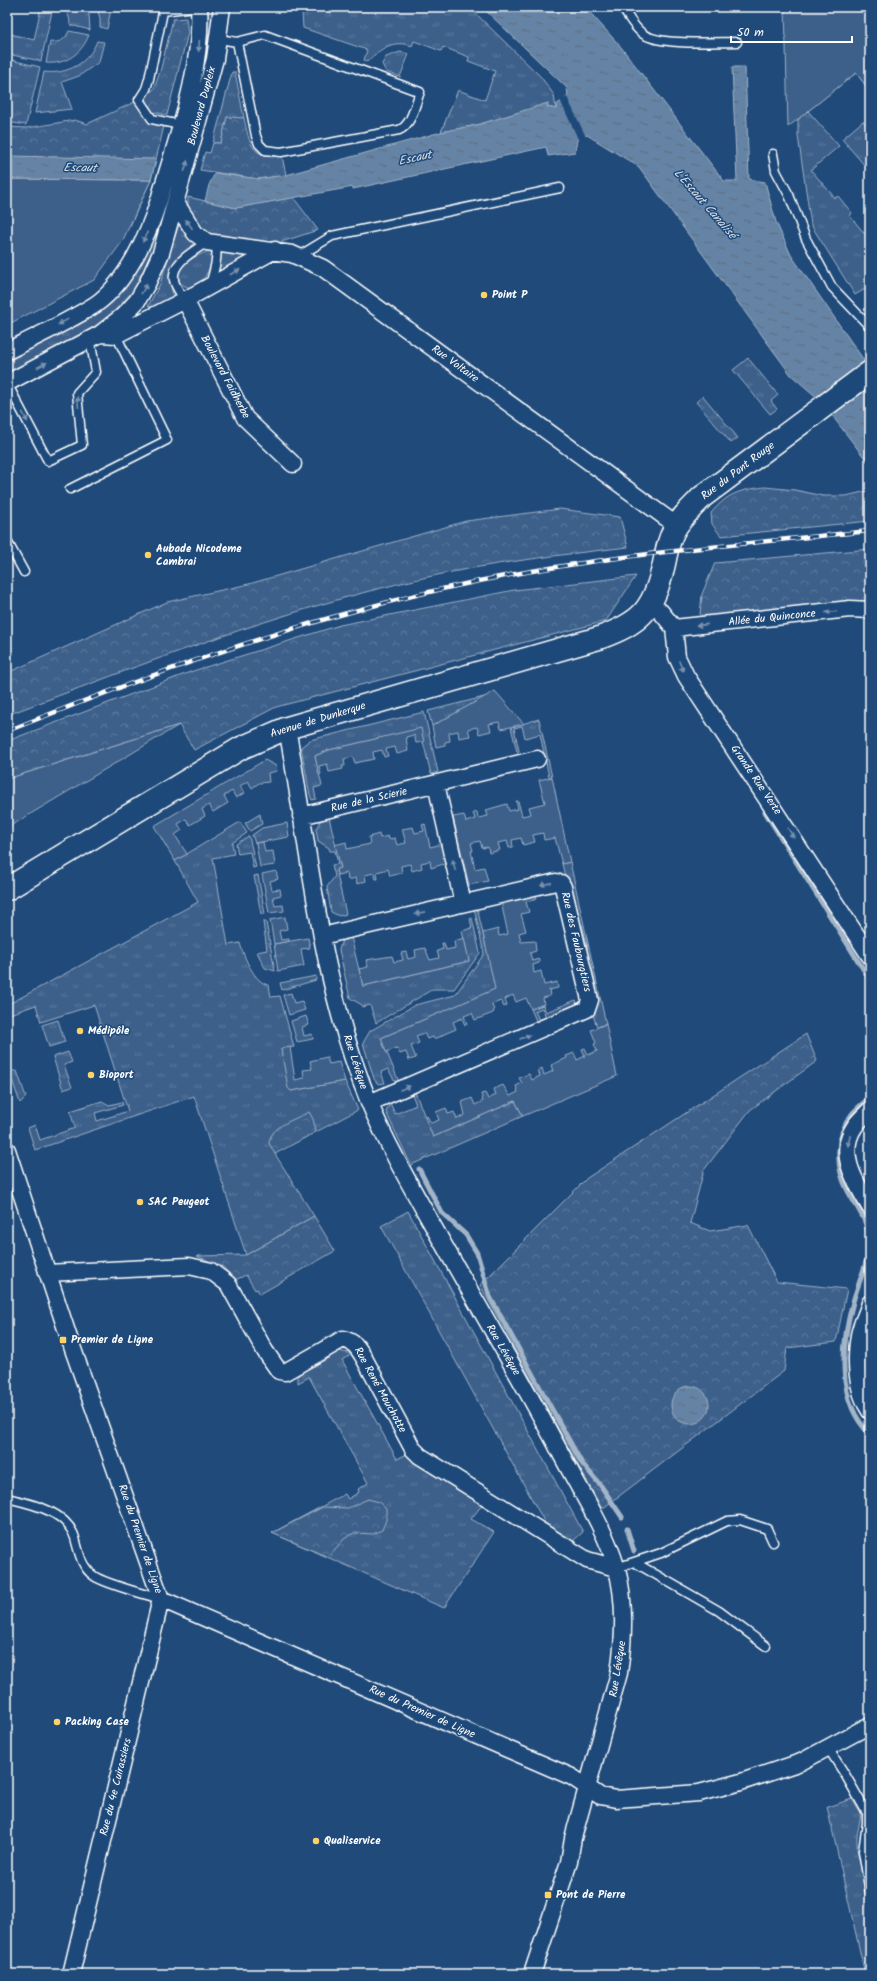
<svg xmlns="http://www.w3.org/2000/svg" width="877" height="1981" font-family="Kalam,sans-serif">
<style>
.grass{fill:url(#grass-tufts);stroke:#9eb0c5}
.forest{fill:url(#forest-crowns);stroke:#9eb0c5}
.green{fill:#3c618b;stroke:#9eb0c5}
.water{fill:url(#water-ripples);stroke:#a3b5c8}
.pier{fill:#1f4a7a}
.lines{fill:none;stroke-linecap:round;stroke-linejoin:round}
.stream{stroke:#a3b5c8;stroke-width:5}
.service-casing{stroke:#fff;stroke-width:11}
.minor-casing{stroke:#fff;stroke-width:19}
.secondary-casing{stroke:#fff;stroke-width:25}
.service{stroke:#1f4a7a;stroke-width:8}
.minor{stroke:#1f4a7a;stroke-width:16}
.secondary{stroke:#1f4a7a;stroke-width:22}
.rail-casing{stroke:#fff;stroke-width:4.5}
.rail{stroke:#1f4a7a;stroke-width:3;stroke-dasharray:9;stroke-linecap:butt}
.oneway{fill:#7992af}
.poi-dot{fill:#ffd166;stroke:#1f4a7a;stroke-width:1.5}
.labels{text-anchor:middle;dominant-baseline:central;stroke-width:3;stroke-linejoin:round;paint-order:stroke}
.street-label{font-size:11px;fill:#fff;stroke:#1f4a7a}
.poi-label{font-size:11px;font-weight:bold;fill:#fff;stroke:#1f4a7a;text-anchor:start}
.water-label{font-size:12px;font-style:italic;fill:#d8e0e8;stroke:#1f4a7a}
</style>
<defs>
<pattern id="grass-tufts" width="24" height="20" patternUnits="userSpaceOnUse"><rect width="24" height="20" fill="#3c618b"/><path d="M3 7l-1-3M5 7V3M7 7l1-3M15 17l-1-3M17 17v-4M19 17l1-3" fill="none" stroke="#59799c"/></pattern>
<pattern id="forest-crowns" width="20" height="18" patternUnits="userSpaceOnUse"><rect width="20" height="18" fill="#3c618b"/><path d="M2 6a3 3 0 1 1 6 0M12 15a3 3 0 1 1 6 0" fill="none" stroke="#59799c"/></pattern>
<pattern id="water-ripples" width="26" height="14" patternUnits="userSpaceOnUse"><rect width="26" height="14" fill="#6583a4"/><path d="M2 4q2-2 4 0t4 0M15 11q2-2 4 0t4 0" fill="none" stroke="#5b6d81"/></pattern>
</defs>
<rect width="100%" height="100%" fill="#1f4a7a"/>
<filter id="ink" filterUnits="userSpaceOnUse"><feTurbulence type="fractalNoise" baseFrequency=".025" numOctaves="2"/><feDisplacementMap in="SourceGraphic" scale="8" xChannelSelector="R" yChannelSelector="G"/><feConvolveMatrix kernelMatrix="1 2 1 2 8 2 1 2 1" color-interpolation-filters="sRGB"/></filter>
<g filter="url(#ink)">
<path class="grass" d="M 41,7 L 53,7 L 41,61 L 7,54 L 7,33 L 34,40 Z
M 58,7 L 86,7 L 89,15 L 90,30 L 70,25 C 70,16 67,10 58,7 Z
M 97,7 L 110,7 L 111,9 L 107,29 L 100,27 L 100,19 Z
M 205,7 L 215,7 L 212,43 L 153,253 L 133,291 L 108,318 L 81,335 L 7,374 L 7,362 L 86,321 L 104,309 L 135,269 Z
M 331,7 L 469,7 L 541,77 L 554,95 L 556,109 L 547,107 L 548,104 L 477,125 L 441,132 L 458,90 L 485,100 L 495,71 L 468,61 L 469,57 L 443,47 L 441,51 L 414,41 L 412,46 C 393,39 380,49 367,62 L 364,60 L 367,50 L 303,28 L 302,13 Z
M 870,7 L 845,54 L 870,91 L 856,73 L 808,111 L 839,146 L 811,170 L 835,198 L 838,196 L 852,213 L 850,216 L 870,240 L 870,286 L 855,295 L 811,225 L 798,136 L 798,120 L 805,113 Z
M 69,31 L 89,35 C 82,53 66,65 46,63 L 50,42 C 60,43 65,40 69,31 Z
M 97,41 L 104,42 L 99,62 L 79,76 L 62,82 L 72,109 L 35,113 L 44,72 C 67,75 89,63 97,41 Z
M 400,52 L 409,54 L 400,77 L 386,72 L 382,64 L 386,57 Z
M 7,59 L 40,67 L 26,125 L 7,122 Z
M 232,72 L 235,72 L 244,118 L 227,117 L 221,143 L 213,143 Z
M 863,121 L 870,130 L 870,172 L 842,139 Z
M 179,224 L 198,245 C 170,262 164,264 174,298 L 152,308 L 148,306 L 160,284 Z
M 219,246 L 259,252 L 219,274 Z
M 215,249 C 212,265 200,301 179,282 C 179,279 178,275 178,272 C 181,261 205,252 215,249 Z
M 748,358 L 778,395 L 771,401 L 777,409 L 770,414 L 733,370 Z
M 703,396 L 738,438 L 731,443 L 696,402 Z
M 488,696 L 432,726 L 428,711 Z
M 424,712 L 438,772 L 431,774 L 420,729 L 329,750 L 315,756 L 322,786 L 314,788 L 316,799 L 312,800 L 310,795 L 301,747 L 310,740 Z
M 539,719 L 552,777 L 549,777 L 540,734 L 525,738 L 522,726 L 514,728 L 519,751 L 517,752 L 511,727 Z
M 260,814 L 262,824 L 250,831 L 245,823 Z
M 329,817 L 341,868 L 336,870 L 346,914 L 339,916 L 331,912 L 327,887 L 335,876 L 332,865 L 338,864 L 335,851 L 330,851 L 329,848 L 318,841 L 316,829 L 320,821 Z
M 240,822 L 247,833 L 232,843 L 234,854 L 213,858 L 228,945 L 240,943 C 243,955 255,984 269,985 L 271,997 L 280,996 L 294,1047 L 281,1049 L 291,1091 L 345,1081 L 358,1110 L 316,1132 L 315,1125 L 275,1154 L 314,1216 L 246,1255 L 194,1096 L 35,1150 L 28,1128 L 35,1125 L 40,1140 L 75,1128 L 70,1111 L 102,1101 L 109,1105 L 122,1102 L 123,1105 L 95,1113 L 97,1121 L 128,1111 L 94,1005 L 41,1022 L 36,1005 L 7,1015 L 7,1005 L 198,902 L 175,861 Z
M 287,823 L 289,837 L 255,843 L 252,835 L 262,828 Z
M 249,836 L 256,867 L 253,868 L 250,852 L 238,854 L 236,844 Z
M 570,862 L 606,1024 L 597,1027 L 592,1012 L 596,1007 L 584,952 L 588,948 L 582,925 L 577,924 L 562,864 Z
M 258,875 L 265,914 L 261,914 L 254,876 Z
M 474,908 L 477,908 L 496,989 L 381,1038 L 399,1082 L 396,1083 L 388,1069 L 381,1072 L 385,1083 L 378,1084 L 374,1079 L 363,1043 L 370,1031 L 415,1005 L 455,995 L 484,954 Z
M 472,918 L 480,953 L 454,989 L 433,989 L 376,1023 L 370,1005 L 363,1007 L 362,1005 L 350,998 L 339,950 L 342,940 L 351,937 L 363,986 L 469,961 L 462,931 L 472,928 L 470,919 Z
M 263,922 L 266,922 L 275,971 L 265,968 L 257,952 L 267,950 Z
M 308,938 L 310,948 L 301,949 L 304,966 L 278,971 L 274,944 Z
M 316,976 L 316,980 L 282,990 L 280,983 Z
M 576,1000 L 577,1003 L 572,1008 L 547,1019 L 542,1008 L 535,1011 L 540,1022 L 537,1023 L 531,1009 L 543,1005 L 546,1012 Z
M 58,1020 L 65,1042 L 49,1047 L 42,1025 Z
M 68,1052 L 72,1062 L 64,1065 L 72,1087 L 63,1090 L 53,1057 Z
M 9,1071 L 17,1071 L 26,1097 L 20,1103 Z
M 415,1092 L 433,1137 L 515,1101 L 523,1116 L 411,1165 L 386,1112 L 390,1103 L 395,1114 L 416,1105 L 412,1094 Z
M 408,1211 L 583,1532 L 573,1541 L 545,1523 L 381,1226 Z
M 339,1351 L 352,1354 L 342,1360 L 397,1459 L 407,1454 L 482,1505 L 471,1519 L 494,1532 L 444,1608 L 272,1533 L 345,1494 L 348,1499 L 359,1492 L 358,1489 L 368,1483 L 309,1377 L 298,1383 L 298,1376 L 302,1371 Z
M 852,1799 L 861,1814 L 857,1836 L 857,1848 L 870,1914 L 870,1974 L 865,1974 L 827,1807 Z"/>
<path class="forest" d="M 186,18 L 188,33 L 167,115 L 153,112 L 145,97 L 154,89 L 160,72 L 173,19 Z
M 139,100 L 152,119 L 165,122 L 151,180 L 130,226 L 7,227 L 7,127 L 27,128 L 75,120 L 87,124 Z
M 227,117 L 244,118 C 250,145 251,158 282,156 L 286,175 L 258,179 L 200,170 L 205,152 L 210,153 L 213,143 L 221,143 Z
M 188,197 L 236,208 L 293,197 L 318,230 L 272,245 L 202,234 L 188,211 Z
M 765,487 L 795,490 L 823,496 L 846,496 L 867,491 L 870,495 L 870,521 L 721,536 L 712,524 L 711,513 C 728,493 739,490 765,487 Z
M 560,509 L 620,517 L 628,547 C 559,555 490,563 423,578 C 280,610 144,664 7,715 L 7,673 L 167,602 L 249,584 L 466,521 Z
M 870,549 L 870,604 L 706,619 L 700,614 L 702,594 L 715,563 Z
M 636,576 L 606,621 L 276,707 L 194,750 L 179,725 L 7,779 L 7,741 L 193,671 L 340,625 L 514,590 Z
M 806,1034 L 817,1061 L 750,1110 L 704,1170 L 690,1223 L 710,1231 L 748,1225 L 777,1282 L 847,1289 L 836,1342 L 787,1348 L 784,1371 L 602,1509 L 480,1285 L 587,1178 Z
M 309,1112 L 313,1119 L 316,1132 L 275,1154 L 269,1143 C 270,1126 296,1119 309,1112 Z
M 314,1216 L 335,1251 L 260,1294 L 257,1289 L 255,1290 L 246,1275 L 235,1280 L 223,1267 L 197,1256 L 246,1255 Z
M 368,1499 L 379,1502 L 386,1509 L 386,1520 L 382,1530 L 373,1534 L 354,1533 L 344,1539 L 328,1557 L 272,1533 L 323,1507 L 348,1508 Z"/>
<path class="green" d="M 785,7 L 870,7 L 870,91 L 856,73 L 788,127 Z
M 7,179 L 151,180 L 122,242 L 94,280 L 7,325 Z
M 495,691 L 524,724 L 501,729 L 499,722 L 489,724 L 491,731 L 479,734 L 477,727 L 468,729 L 470,736 L 459,738 L 458,731 L 449,733 L 450,741 L 445,742 L 445,745 L 436,747 L 432,726 Z
M 179,725 L 7,828 L 7,779 Z
M 421,728 L 424,742 L 416,743 L 414,735 L 406,737 L 408,751 L 397,754 L 395,747 L 386,749 L 388,756 L 384,757 L 382,750 L 373,752 L 374,759 L 355,763 L 353,757 L 344,759 L 345,766 L 342,766 L 343,769 L 329,772 L 327,764 L 319,766 L 321,774 L 319,775 L 315,756 L 329,750 Z
M 265,760 L 276,766 L 277,771 L 268,773 L 269,782 L 259,783 L 252,788 L 248,781 L 240,786 L 244,793 L 236,798 L 232,791 L 224,796 L 228,803 L 213,812 L 209,805 L 202,809 L 205,816 L 190,825 L 186,819 L 178,824 L 182,830 L 175,835 L 187,854 L 175,861 L 154,826 Z
M 552,777 L 570,862 L 562,864 L 555,838 L 544,840 L 543,833 L 533,835 L 535,842 L 523,845 L 521,838 L 512,840 L 513,847 L 509,848 L 507,841 L 498,843 L 500,850 L 489,853 L 488,847 L 482,848 L 480,841 L 471,843 L 473,851 L 471,851 L 475,869 L 484,867 L 488,881 L 469,885 L 453,817 L 464,815 L 466,822 L 475,819 L 473,813 L 477,812 L 478,818 L 488,816 L 486,810 L 507,804 L 509,811 L 518,809 L 516,801 L 518,801 L 522,816 L 531,814 L 529,807 L 545,803 L 539,780 Z
M 425,824 L 430,847 L 442,844 L 447,863 L 431,868 L 430,861 L 421,863 L 422,868 L 412,871 L 410,864 L 401,866 L 402,873 L 390,876 L 388,869 L 377,872 L 378,879 L 376,879 L 374,873 L 365,875 L 366,881 L 357,884 L 356,878 L 348,880 L 347,873 L 337,875 L 336,869 L 341,868 L 335,845 L 346,842 L 347,849 L 370,844 L 369,837 L 379,834 L 380,838 L 388,836 L 389,839 L 395,838 L 397,845 L 406,843 L 402,829 L 413,827 L 415,833 L 424,831 L 422,825 Z
M 263,842 L 265,852 L 273,851 L 275,865 L 260,867 L 256,843 Z
M 276,871 L 278,879 L 270,881 L 272,890 L 280,889 L 281,895 L 273,897 L 275,906 L 283,905 L 284,911 L 269,913 L 262,874 Z
M 536,894 L 537,899 L 526,902 L 529,912 L 521,914 L 526,931 L 519,933 L 521,942 L 535,941 L 536,951 L 530,953 L 532,961 L 539,959 L 539,963 L 533,965 L 534,973 L 541,971 L 544,985 L 557,982 L 558,988 L 549,990 L 550,996 L 543,998 L 544,1004 L 531,1009 L 526,998 L 516,1002 L 513,995 L 505,999 L 507,1005 L 504,1007 L 501,1001 L 492,1004 L 494,1011 L 493,1013 L 475,1020 L 472,1013 L 464,1016 L 467,1024 L 465,1025 L 462,1018 L 453,1022 L 456,1029 L 442,1035 L 442,1036 L 434,1039 L 433,1037 L 427,1039 L 424,1033 L 416,1036 L 419,1043 L 411,1046 L 416,1058 L 409,1060 L 406,1052 L 400,1054 L 397,1048 L 386,1052 L 381,1038 L 495,989 L 483,933 L 498,929 L 499,936 L 508,934 L 501,902 Z
M 285,917 L 287,929 L 279,931 L 281,940 L 289,939 L 289,941 L 274,944 L 270,920 Z
M 464,938 L 469,961 L 363,986 L 359,969 L 368,967 L 366,960 L 392,956 L 394,962 L 403,960 L 401,953 L 406,952 L 408,959 L 416,957 L 415,950 L 425,948 L 430,960 L 439,958 L 437,951 L 443,949 L 442,943 L 444,943 L 446,950 L 455,948 L 454,941 Z
M 291,993 L 294,1003 L 302,1001 L 305,1010 L 289,1015 L 283,995 Z
M 306,1016 L 309,1025 L 302,1027 L 304,1036 L 312,1034 L 313,1039 L 297,1042 L 291,1021 Z
M 606,1024 L 617,1076 L 523,1116 L 515,1101 L 433,1137 L 425,1117 L 427,1116 L 431,1123 L 439,1120 L 436,1112 L 446,1108 L 448,1114 L 454,1112 L 457,1119 L 465,1115 L 462,1102 L 472,1098 L 475,1105 L 483,1101 L 481,1094 L 485,1093 L 488,1099 L 496,1095 L 494,1089 L 503,1085 L 510,1096 L 518,1092 L 516,1086 L 522,1083 L 519,1078 L 529,1074 L 532,1080 L 540,1076 L 538,1070 L 542,1068 L 544,1075 L 553,1071 L 551,1065 L 567,1058 L 566,1056 L 574,1053 L 577,1060 L 585,1056 L 582,1049 L 585,1048 L 588,1055 L 597,1051 L 594,1044 L 596,1043 L 591,1030 Z
M 290,1047 L 295,1080 L 304,1078 L 303,1070 L 312,1069 L 310,1061 L 327,1057 L 329,1064 L 339,1062 L 345,1081 L 291,1091 L 288,1088 L 281,1049 Z"/>
<path class="water" d="M 482,7 L 585,7 L 621,47 L 724,181 L 737,181 L 732,67 L 745,67 L 749,179 L 765,182 L 776,222 L 791,255 L 870,369 L 870,465 L 820,400 L 791,375 L 639,167 L 587,135 L 577,140 L 575,152 L 548,156 L 546,147 L 353,189 L 353,187 L 236,208 L 205,201 L 209,185 L 215,173 L 258,179 L 286,175 L 441,132 L 477,125 L 548,103 L 547,107 L 556,109 L 556,105 L 568,96 L 567,88 Z
M 7,156 L 156,159 L 151,180 L 7,179 Z
M671 1405a19 19 0 1 1 38 0a19 19 0 1 1-38 0Z"/>
<path class="pier" d="M 567,97 L 586,137 L 579,141 L 560,100 Z"/>
<g class="lines">
<path class="stream" d="M 765,812 L 870,980
M 870,1097 C 864,1103 857,1108 852,1114 C 835,1136 835,1167 848,1191 C 859,1212 870,1222 869,1247 C 868,1263 857,1286 853,1302 C 841,1344 836,1402 870,1434
M 419,1169 L 442,1213 L 466,1235 L 477,1253 L 490,1297 L 581,1462 L 601,1486 L 622,1517
M 627,1529 L 634,1551"/>
<g class="service-casing">
<path id="service" d="M 164,7 L 149,79 L 146,89 L 139,100 L 152,119 L 180,125
M 622,7 C 628,16 634,28 643,34 C 661,46 715,42 737,42
M 163,11 L 194,7
M 219,39 L 237,42 L 265,35 L 420,92 C 415,104 412,125 399,130 L 281,152 L 265,150 L 259,144 L 256,136 L 237,42
M 773,154 L 776,171 L 789,195 L 806,239 L 832,287 L 870,327
M 299,256 L 332,236 L 560,188
M 210,285 C 214,271 218,259 216,244
M 185,300 C 181,294 175,287 174,280 C 171,262 195,251 207,242
M 7,383 L 48,461 L 82,445 L 77,393 L 96,372 L 90,339
M 70,489 L 167,440 L 116,335
M 7,541 L 24,572
M 7,1498 C 32,1504 67,1511 75,1538 C 79,1552 81,1567 94,1576 C 105,1584 145,1594 160,1599
M 634,1562 L 661,1553 L 727,1521 L 740,1520 L 767,1529 L 773,1542
M 616,1568 L 634,1562 L 719,1611 L 766,1646
M 828,1748 L 846,1776 L 867,1813 L 867,1823 L 863,1851 L 870,1893"/>
</g>
<g class="minor-casing">
<path id="minor" d="M 176,203 L 195,233 L 207,242 L 292,254 L 323,268 L 676,525
M 185,300 L 245,418 L 293,464
M 102,334 L 116,335 L 185,300 L 275,250
M 7,351 C 37,336 68,322 96,304 C 127,282 148,235 159,200 C 176,140 203,70 199,7
M 7,383 L 100,334 L 124,315 L 137,301 L 147,284 L 161,253 L 195,132 L 215,59 L 222,7
M 650,604 L 661,612 L 674,628 L 677,657 L 686,676 L 870,956
M 674,628 L 850,609 L 870,610
M 287,728 C 310,853 320,983 369,1102 C 388,1147 413,1190 437,1233 C 478,1306 521,1378 560,1452 C 579,1489 604,1526 616,1566 C 626,1600 624,1639 619,1673 L 573,1838 L 569,1862 L 532,1974
M 436,784 L 463,903
M 301,816 L 537,759
M 322,936 L 556,882 L 561,883 L 563,887 L 590,1000 L 587,1009 L 369,1103
M 870,1110 C 865,1115 859,1120 855,1126 C 836,1153 856,1183 870,1207
M 7,1150 L 68,1335 L 161,1599 L 572,1777 L 600,1796 L 616,1799 L 699,1793 L 741,1782 L 801,1762 L 870,1725
M 47,1273 L 189,1266 L 211,1271 L 228,1284 L 265,1351 L 279,1371 L 285,1372 L 343,1339 C 355,1342 358,1348 364,1358 L 413,1449 L 420,1456 L 587,1560 L 616,1568
M 870,1303 C 867,1314 861,1324 859,1335 C 855,1359 856,1391 870,1411
M 71,1974 L 161,1599"/>
</g>
<g class="secondary-casing">
<path id="secondary" d="M 7,889 L 241,748 L 287,728 L 599,638 C 640,623 653,611 663,568 C 666,556 667,544 673,532 C 679,519 692,508 702,497 L 870,372"/>
</g>
<use href="#service" class="service"/>
<use href="#minor" class="minor"/>
<use href="#secondary" class="secondary"/>
<g class="rail-casing">
<path id="rail" d="M 7,731 C 170,666 337,607 510,575 C 629,553 750,543 870,531"/>
</g>
<use href="#rail" class="rail"/>
</g>
<defs><path id="oneway-solid" d="M-6-.8H1V-3.2L6.5 0L1 3.2V.8H-6Z"/></defs>
<g class="oneway">
<use href="#oneway-solid" transform="translate(199 46) rotate(94)"/>
<use href="#oneway-solid" transform="translate(186 166) rotate(-74)"/>
<use href="#oneway-solid" transform="translate(189 224) rotate(-126)"/>
<use href="#oneway-solid" transform="translate(145 237) rotate(115)"/>
<use href="#oneway-solid" transform="translate(235 272) rotate(-28)"/>
<use href="#oneway-solid" transform="translate(144 289) rotate(-59)"/>
<use href="#oneway-solid" transform="translate(63 322) rotate(151)"/>
<use href="#oneway-solid" transform="translate(42 365) rotate(-28)"/>
<use href="#oneway-solid" transform="translate(78 402) rotate(-95)"/>
<use href="#oneway-solid" transform="translate(25 417) rotate(63)"/>
<use href="#oneway-solid" transform="translate(831 612) rotate(174)"/>
<use href="#oneway-solid" transform="translate(702 625) rotate(174)"/>
<use href="#oneway-solid" transform="translate(681 666) rotate(67)"/>
<use href="#oneway-solid" transform="translate(791 833) rotate(57)"/>
<use href="#oneway-solid" transform="translate(454 865) rotate(-103)"/>
<use href="#oneway-solid" transform="translate(546 884) rotate(167)"/>
<use href="#oneway-solid" transform="translate(420 913) rotate(167)"/>
<use href="#oneway-solid" transform="translate(525 1037) rotate(-23)"/>
<use href="#oneway-solid" transform="translate(405 1088) rotate(-23)"/>
<use href="#oneway-solid" transform="translate(849 1141) rotate(102)"/>
</g>
</g>
<g class="poi-dot">
<circle cx="484" cy="295" r="4"/>
<circle cx="148" cy="555" r="4"/>
<circle cx="80" cy="1031" r="4"/>
<circle cx="91" cy="1075" r="4"/>
<circle cx="140" cy="1202" r="4"/>
<rect x="59" y="1336" width="8" height="8" rx="2"/>
<circle cx="57" cy="1722" r="4"/>
<circle cx="316" cy="1841" r="4"/>
<rect x="544" y="1891" width="8" height="8" rx="2"/>
</g>
<g class="labels">
<g class="street-label">
<text transform="translate(202 106) rotate(-75)">Boulevard Dupleix</text>
<text transform="translate(455 364) rotate(36)">Rue Voltaire</text>
<text transform="translate(225 377) rotate(62)">Boulevard Faidherbe</text>
<text transform="translate(738 471) rotate(-37)">Rue du Pont Rouge</text>
<text transform="translate(772 618) rotate(-6)">Allée du Quinconce</text>
<text transform="translate(318 720) rotate(-17)">Avenue de Dunkerque</text>
<text transform="translate(756 780) rotate(56)">Grande Rue Verte</text>
<text transform="translate(369 800) rotate(-13)">Rue de la Scierie</text>
<text transform="translate(576 942) rotate(77)">Rue des Faubourgtiers</text>
<text transform="translate(355 1062) rotate(72)">Rue Lévêque</text>
<text transform="translate(503 1350) rotate(60)">Rue Lévêque</text>
<text transform="translate(380 1390) rotate(61)">Rue René Mouchotte</text>
<text transform="translate(140 1539) rotate(71)">Rue du Premier de Ligne</text>
<text transform="translate(618 1669) rotate(-81)">Rue Lévêque</text>
<text transform="translate(422 1712) rotate(24)">Rue du Premier de Ligne</text>
<text transform="translate(116 1787) rotate(-76)">Rue du 4e Cuirassiers</text>
</g>
<g class="poi-label">
<text x="492" y="295">Point P</text>
<text x="156" y="549">Aubade Nicodeme<tspan x="156" dy="13">Cambrai</tspan></text>
<text x="88" y="1031">Médipôle</text>
<text x="99" y="1075">Bioport</text>
<text x="148" y="1202">SAC Peugeot</text>
<text x="71" y="1340">Premier de Ligne</text>
<text x="65" y="1722">Packing Case</text>
<text x="324" y="1841">Qualiservice</text>
<text x="556" y="1895">Pont de Pierre</text>
</g>
<g class="water-label">
<text transform="translate(415 158) rotate(-12)">Escaut</text>
<text transform="translate(80 168) rotate(1)">Escaut</text>
<text transform="translate(705 204) rotate(49)">L'Escaut Canalisé</text>
</g>
</g>
<rect width="877" height="1981" fill="none" stroke="#1f4a7a" stroke-width="24"/>
<rect x="12" y="12" width="853" height="1957" fill="none" stroke="#fff" stroke-width="1.5" filter="url(#ink)"/>
<path d="M731 36v6h121v-6" fill="none" stroke="#ffffff" stroke-width="2"/>
<text x="737" y="36" font-size="12" fill="#ffffff" stroke="#1f4a7a" stroke-width="3" paint-order="stroke">50 m</text>
</svg>
